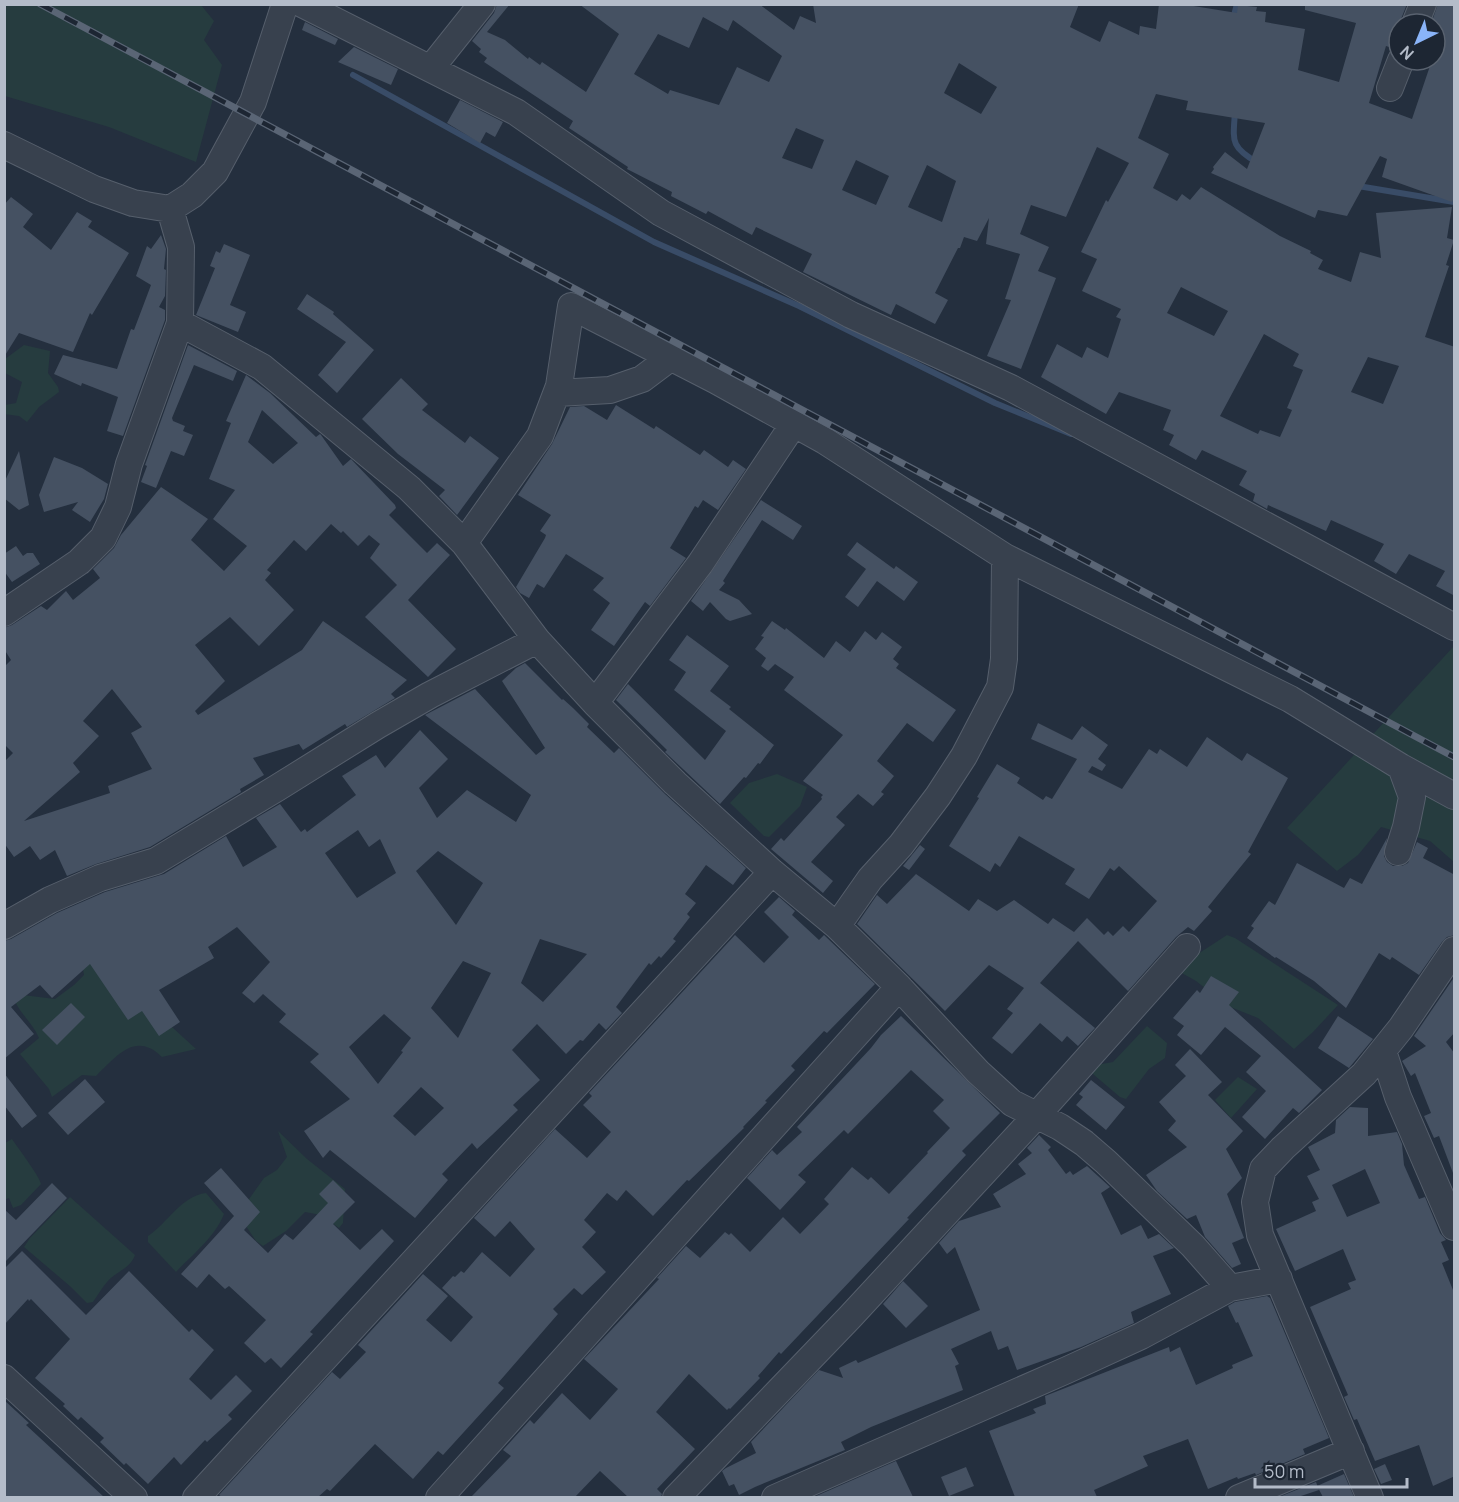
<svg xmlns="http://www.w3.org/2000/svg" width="1459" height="1502" font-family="Manrope,sans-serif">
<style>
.green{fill:#263c3f}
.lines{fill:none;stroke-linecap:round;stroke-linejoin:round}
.stream{stroke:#394c67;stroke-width:6}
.building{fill:#455162;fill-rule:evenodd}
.minor-casing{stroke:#565f6c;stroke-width:28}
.minor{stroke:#38414e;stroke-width:26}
.rail-casing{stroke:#5a6575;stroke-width:7}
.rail{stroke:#1d2633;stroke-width:4.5;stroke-dasharray:14;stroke-linecap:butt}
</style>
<rect width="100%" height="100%" fill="#242f3e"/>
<path class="green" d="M 4,5 L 201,5 L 214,21 L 204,40 L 222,65 L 196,162 L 109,127 L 5,96 Z
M 24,345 L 50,351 L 48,373 L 58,387 L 59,392 L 39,407 L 27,422 L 19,416 L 4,414 L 5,405 L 16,403 L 22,382 L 5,373 L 5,359 Z
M 1454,646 L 1454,862 L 1430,841 L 1381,827 L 1358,855 L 1337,871 L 1287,828 Z
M 777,774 L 807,787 L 800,806 L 769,837 L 764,836 L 730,803 L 749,783 Z
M 1227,935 L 1235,938 L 1338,1005 L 1313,1032 L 1294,1049 L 1258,1018 L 1228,1006 L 1196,981 L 1180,972 L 1184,963 Z
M 90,952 L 196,1049 L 162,1057 C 135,1031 117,1056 96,1076 L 82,1075 L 52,1097 L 49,1089 L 20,1054 L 39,1038 C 32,1022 19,1013 13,997 L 23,995 L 55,999 L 74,985 L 84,975 L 81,958 Z
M 1147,1026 L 1167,1043 L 1165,1058 L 1149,1069 L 1126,1099 L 1120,1097 L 1087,1069 L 1096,1065 L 1113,1062 Z
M 1238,1077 L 1257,1089 L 1231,1118 L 1215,1100 Z
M 278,1131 L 307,1159 L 345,1189 L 343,1223 L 339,1228 L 321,1215 L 305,1212 L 286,1231 L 263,1246 L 256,1241 L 242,1220 L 242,1209 L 264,1178 L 277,1170 L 287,1157 Z
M 12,1139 C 18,1148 40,1177 41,1184 L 21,1205 L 13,1208 L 9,1198 L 4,1200 L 5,1143 Z
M 206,1193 L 224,1214 C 215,1237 192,1255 176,1272 L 148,1242 L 148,1236 C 168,1223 181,1196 206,1193 Z
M 70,1197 L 135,1255 C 130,1269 115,1272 107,1282 C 102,1288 97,1296 93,1302 L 87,1303 L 71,1287 L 24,1247 L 30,1238 Z"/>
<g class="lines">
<path class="stream" d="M 1233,19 L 1237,4
M 353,75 L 654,242 L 799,306 L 995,403 L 1071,434
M 1235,112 C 1233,141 1230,147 1258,163
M 1358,186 L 1454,202"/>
</g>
<path class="building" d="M 497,4 L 510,4 L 487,32 L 505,40 L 528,59 L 529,57 L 540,65 L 542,62 L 586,92 L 619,34 L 579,4 L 759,4 L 794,30 L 800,16 L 816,23 L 813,4 L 1079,4 L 1070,27 L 1100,42 L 1109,21 L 1139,35 L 1140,26 L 1156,29 L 1159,4 L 1181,4 L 1237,13 L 1238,5 L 1257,7 L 1256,11 L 1266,12 L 1265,22 L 1305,29 L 1298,70 L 1339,82 L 1356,23 L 1305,10 L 1305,4 L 1407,4 L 1399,24 L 1399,45 L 1392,48 L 1386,46 L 1369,103 L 1412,119 L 1432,60 L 1435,60 L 1435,24 L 1431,24 L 1438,4 L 1455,4 L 1455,196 L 1452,202 L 1382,177 L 1387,159 L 1380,156 L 1347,216 L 1318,210 L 1315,218 L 1211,173 L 1214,169 L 1213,167 L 1225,152 L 1247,169 L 1265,123 L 1186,110 L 1188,101 L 1156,94 L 1138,138 L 1169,154 L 1153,188 L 1177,201 L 1182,194 L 1190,200 L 1201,187 L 1280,236 L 1311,251 L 1310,253 L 1323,260 L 1318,269 L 1351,282 L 1360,252 L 1381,258 L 1376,213 L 1452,207 L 1447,238 L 1454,240 L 1446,265 L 1449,266 L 1425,337 L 1455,347 L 1455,596 L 1436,586 L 1445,571 L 1409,554 L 1396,574 L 1374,561 L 1384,544 L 1331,520 L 1326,531 L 1268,505 L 1267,509 L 1253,501 L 1255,494 L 1239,485 L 1247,471 L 1202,450 L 1196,460 L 1169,445 L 1174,435 L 1163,430 L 1171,410 L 1119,392 L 1106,414 L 1041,377 L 1057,344 L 1082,358 L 1087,347 L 1108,358 L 1121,319 L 1116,317 L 1121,309 L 1082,291 L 1097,259 L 1081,252 L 1106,200 L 1108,202 L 1129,163 L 1097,147 L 1066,217 L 1031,205 L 1020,234 L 1049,247 L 1038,271 L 1056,278 L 1021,369 L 987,356 L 1011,300 L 1005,299 L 1020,254 L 986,244 L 989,218 L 977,241 L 964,237 L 960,248 L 958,248 L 935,293 L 948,300 L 935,324 L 896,304 L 891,315 L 803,272 L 812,254 L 756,227 L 752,235 L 708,211 L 706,214 L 671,196 L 672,192 L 627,169 L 628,167 L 569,128 L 573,121 L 484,62 L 487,58 L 479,52 L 481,49 L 472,41 L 494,13 ZM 703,17 L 728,31 L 733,20 L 782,56 L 769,82 L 737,67 L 719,105 L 670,90 L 668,94 L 634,74 L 658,34 L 689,48 ZM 959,63 L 997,87 L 981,114 L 944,93 ZM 796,128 L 824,140 L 812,169 L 782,158 ZM 856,160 L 889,176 L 876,205 L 842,190 ZM 927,165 L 956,181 L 942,222 L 908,207 ZM 1181,287 L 1228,311 L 1214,336 L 1167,313 ZM 1264,334 L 1299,354 L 1293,366 L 1303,370 L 1287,408 L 1292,410 L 1280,437 L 1260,430 L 1258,434 L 1220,416 ZM 1368,357 L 1399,366 L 1383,404 L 1351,392 Z
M 305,22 L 338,39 L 335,45 L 302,30 Z
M 354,47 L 398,69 L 391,85 L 338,62 Z
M 460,100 L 503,122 L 495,137 L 486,132 L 480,143 L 447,123 Z
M 11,197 L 33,214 L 23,227 L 51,250 L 77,212 L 92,221 L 88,227 L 129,253 L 92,315 L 90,313 L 73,352 L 19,333 L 4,357 L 4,205 Z
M 161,235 L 166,249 L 164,269 L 166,270 L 165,296 L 159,307 L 165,310 L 165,320 L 123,436 L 107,431 L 118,397 L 82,383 L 81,386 L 54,374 L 63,355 L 117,369 L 131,329 L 134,330 L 151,285 L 136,276 L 147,246 L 151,249 Z
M 224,244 L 250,255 L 230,305 L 246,312 L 238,332 L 196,315 L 215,268 L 210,266 L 216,251 L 220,253 Z
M 307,294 L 334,312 L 333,314 L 374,350 L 337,393 L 318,375 L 346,342 L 297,309 Z
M 188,345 L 237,371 L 233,381 L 194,365 L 172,418 L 173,421 L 185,426 L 183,431 L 193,435 L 184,456 L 171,451 L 156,488 L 141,482 L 147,466 L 145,465 Z
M 246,375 L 270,393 L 316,437 L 320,434 L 321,435 L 343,466 L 351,459 L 395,505 L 396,508 L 389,515 L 427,553 L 437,543 L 450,555 L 408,600 L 456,649 L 428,677 L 365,617 L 397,585 L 370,558 L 380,544 L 369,535 L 358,546 L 343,531 L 341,533 L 331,524 L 306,551 L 294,540 L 267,570 L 271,573 L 265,580 L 294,610 L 259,646 L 230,617 L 195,645 L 225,681 L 195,711 L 198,715 L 302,650 L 323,621 L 407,680 L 391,694 L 395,698 L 347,727 L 345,724 L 303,750 L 299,744 L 253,758 L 264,775 L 240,789 L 241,792 L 150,847 L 96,864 L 67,876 L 55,850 L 40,860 L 30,846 L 14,857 L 4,843 L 4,762 L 13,753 L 4,744 L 4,667 L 11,660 L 4,649 L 4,628 L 12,625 L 41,606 L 47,610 L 66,591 L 73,600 L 100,578 L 93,569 L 114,548 L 121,535 L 161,487 L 208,519 L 191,540 L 224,571 L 247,546 L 213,519 L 235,490 L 209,479 L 231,423 L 226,421 ZM 262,410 L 298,443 L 273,464 L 248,442 ZM 112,689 L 142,727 L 131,733 L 152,769 L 108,786 L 110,793 L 24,821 L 80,772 L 73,763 L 99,736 L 83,721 Z
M 401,378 L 428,404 L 422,410 L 465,443 L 470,436 L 499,458 L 457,515 L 439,496 L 445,490 L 398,454 L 362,419 Z
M 616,405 L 654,429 L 656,426 L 700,455 L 704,450 L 728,467 L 733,460 L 746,469 L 718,510 L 703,500 L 698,508 L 695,506 L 670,548 L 686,558 L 650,606 L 645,602 L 614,646 L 591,630 L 610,603 L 593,590 L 604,578 L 566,554 L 544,588 L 537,584 L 529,598 L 520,593 L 516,587 L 545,538 L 546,535 L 540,531 L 551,515 L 518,495 L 552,444 L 570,407 L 584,406 L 607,420 Z
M 19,451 L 29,505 L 19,510 L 4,498 L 4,483 Z
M 54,457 L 82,468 L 108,484 L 104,499 L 90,522 L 72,510 L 78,502 L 44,512 L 39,495 Z
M 761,500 L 802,526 L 793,540 L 762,520 L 723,581 L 725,583 L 719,590 L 739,600 L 752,614 L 730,621 L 726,619 L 710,602 L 703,611 L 691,601 Z
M 857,542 L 894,569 L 896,566 L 918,582 L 904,601 L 877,581 L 858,607 L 845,597 L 866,569 L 847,555 Z
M 16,546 L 23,556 L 27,553 L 33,553 L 40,564 L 12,582 L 4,571 L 4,554 Z
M 772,621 L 785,630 L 786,628 L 824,658 L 836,641 L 850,652 L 865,631 L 876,640 L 882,632 L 902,647 L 893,659 L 899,664 L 896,668 L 956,710 L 933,742 L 907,723 L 877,761 L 894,776 L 881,792 L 884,794 L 873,806 L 858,794 L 836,817 L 845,825 L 811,862 L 833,881 L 823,893 L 771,849 L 781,838 L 784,841 L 822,799 L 821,797 L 823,795 L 803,781 L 843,735 L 784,690 L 794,677 L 775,664 L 768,671 L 761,666 L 766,658 L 755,649 L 764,637 L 761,636 Z
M 687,635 L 729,666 L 710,691 L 731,707 L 729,709 L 774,745 L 760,764 L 758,763 L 746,778 L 744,777 L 720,804 L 665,752 L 667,750 L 616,700 L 628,684 L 705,760 L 726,731 L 674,690 L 686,672 L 669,660 Z
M 525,663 L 562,700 L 563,699 L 573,708 L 589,724 L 587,727 L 614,753 L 619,748 L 665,794 L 746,868 L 733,885 L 706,865 L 685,894 L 696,903 L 687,914 L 690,917 L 673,939 L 676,941 L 661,958 L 659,956 L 651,965 L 649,963 L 616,1007 L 622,1013 L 606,1030 L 599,1023 L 583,1041 L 580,1040 L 566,1054 L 537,1024 L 512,1050 L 540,1080 L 513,1105 L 518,1110 L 492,1135 L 477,1149 L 472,1143 L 442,1174 L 448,1180 L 415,1218 L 330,1150 L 323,1158 L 304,1131 L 350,1099 L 310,1062 L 319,1054 L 279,1022 L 286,1014 L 263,994 L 254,1003 L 242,993 L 270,962 L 237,927 L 208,947 L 214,958 L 159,990 L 180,1022 L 159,1036 L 142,1011 L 128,1020 L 90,964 L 52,998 L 40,985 L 11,1007 L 34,1034 L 4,1059 L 4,941 L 11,939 L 57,913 L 105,892 L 164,874 L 226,836 L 243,867 L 277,847 L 256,818 L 280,804 L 301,832 L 305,829 L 307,832 L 356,795 L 342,776 L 376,755 L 385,768 L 420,730 L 448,759 L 419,788 L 437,818 L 467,790 L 516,822 L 531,795 L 425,715 L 475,689 L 536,755 L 545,748 L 502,681 L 516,668 ZM 358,830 L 369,847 L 380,839 L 396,873 L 357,898 L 325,853 ZM 438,851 L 483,883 L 456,925 L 416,871 ZM 540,939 L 587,954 L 543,1002 L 521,983 ZM 463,961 L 491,973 L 458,1038 L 431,1008 ZM 384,1014 L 411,1038 L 401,1051 L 403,1052 L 378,1084 L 349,1047 ZM 421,1087 L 444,1108 L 415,1136 L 393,1116 Z
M 1038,723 L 1072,740 L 1082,726 L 1108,745 L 1098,759 L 1106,765 L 1102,771 L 1092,766 L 1088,772 L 1122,789 L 1149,749 L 1157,754 L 1160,749 L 1187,767 L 1207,737 L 1242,761 L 1247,753 L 1288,778 L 1248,852 L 1251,854 L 1208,907 L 1212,911 L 1194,931 L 1188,927 L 1176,937 L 1128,991 L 1078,941 L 1040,983 L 1095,1028 L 1078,1046 L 1067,1036 L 1062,1042 L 1040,1023 L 1012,1054 L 992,1038 L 1013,1013 L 1007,1009 L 1024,988 L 989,965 L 945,1011 L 857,924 L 877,895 L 887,904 L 916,874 L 969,911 L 978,899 L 997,911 L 1014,900 L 1048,924 L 1053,918 L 1074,932 L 1087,918 L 1104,935 L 1108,931 L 1113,936 L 1123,926 L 1129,932 L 1157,901 L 1119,866 L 1114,871 L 1110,868 L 1089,899 L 1065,884 L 1075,869 L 1019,836 L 1000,867 L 995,863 L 990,872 L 949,846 L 979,798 L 977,797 L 997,764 L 1020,778 L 1017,783 L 1043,800 L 1046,796 L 1052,799 L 1077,759 L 1031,739 Z
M 1387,838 L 1384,856 L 1387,862 L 1393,866 L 1402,866 L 1408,863 L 1417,842 L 1428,848 L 1423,858 L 1455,875 L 1455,935 L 1447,937 L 1442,942 L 1419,975 L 1392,957 L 1390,960 L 1379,953 L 1346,1008 L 1314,981 L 1276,957 L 1275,958 L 1247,938 L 1254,928 L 1251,926 L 1269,901 L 1275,905 L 1297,863 L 1344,888 L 1350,878 L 1362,884 Z
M 920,845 L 925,849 L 909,870 L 903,866 Z
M 779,897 L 795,911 L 792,915 L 819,940 L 824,935 L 875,984 L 827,1033 L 824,1031 L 791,1066 L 795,1070 L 765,1101 L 767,1102 L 743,1127 L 744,1128 L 689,1181 L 687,1180 L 653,1216 L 626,1190 L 617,1201 L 607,1193 L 584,1220 L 596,1232 L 582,1247 L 606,1272 L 582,1295 L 574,1288 L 553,1309 L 558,1314 L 498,1383 L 504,1388 L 443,1455 L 438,1451 L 413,1479 L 375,1444 L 330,1491 L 327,1489 L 318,1497 L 222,1497 L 219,1495 L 332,1372 L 340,1379 L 366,1352 L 358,1345 L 423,1274 L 448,1296 L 426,1320 L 451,1342 L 473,1317 L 442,1288 L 453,1276 L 455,1277 L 461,1271 L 464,1273 L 482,1252 L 510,1277 L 535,1249 L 510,1221 L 495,1237 L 474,1218 L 555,1129 L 587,1158 L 611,1132 L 583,1105 L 592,1096 L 589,1093 L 735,935 L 764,963 L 789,937 L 764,912 Z
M 1211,976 L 1239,992 L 1229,1005 L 1322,1090 L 1299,1113 L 1293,1108 L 1265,1139 L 1242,1117 L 1266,1091 L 1246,1072 L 1261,1056 L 1225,1027 L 1201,1055 L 1177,1035 L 1184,1026 L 1173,1018 L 1197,990 L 1200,993 Z
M 1455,976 L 1455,1032 L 1446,1042 L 1455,1054 L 1455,1172 L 1453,1173 L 1439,1136 L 1434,1138 L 1424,1116 L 1431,1113 L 1415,1073 L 1411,1076 L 1402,1061 L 1426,1046 L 1414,1036 Z
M 71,1003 L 85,1017 L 57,1045 L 42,1030 Z
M 901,1016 L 1000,1113 L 962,1151 L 966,1155 L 907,1218 L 909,1219 L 781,1354 L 779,1352 L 758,1376 L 760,1378 L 730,1409 L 729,1408 L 727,1410 L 689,1374 L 656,1412 L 695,1449 L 657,1489 L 662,1494 L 661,1497 L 628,1497 L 600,1471 L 575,1497 L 471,1497 L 511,1456 L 503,1450 L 530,1420 L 534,1424 L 562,1393 L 590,1420 L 618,1389 L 584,1359 L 659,1279 L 657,1278 L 686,1246 L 700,1258 L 725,1232 L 729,1235 L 731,1233 L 750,1252 L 783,1217 L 800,1234 L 829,1204 L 824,1199 L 852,1167 L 868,1180 L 871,1177 L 889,1194 L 928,1153 L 927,1152 L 950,1128 L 933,1111 L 944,1100 L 911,1070 L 848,1134 L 844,1130 L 798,1175 L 806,1182 L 780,1210 L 747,1178 L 772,1150 L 777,1155 L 802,1132 L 797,1127 L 871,1048 L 881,1035 Z
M 1338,1016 L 1373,1039 L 1349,1068 L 1318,1048 Z
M 1190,1049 L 1222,1082 L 1208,1095 L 1243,1131 L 1226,1149 L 1242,1178 L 1227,1194 L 1244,1238 L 1232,1243 L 1241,1264 L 1232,1268 L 1205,1237 L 1196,1215 L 1187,1219 L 1157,1191 L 1146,1175 L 1187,1147 L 1168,1130 L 1176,1121 L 1159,1102 L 1186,1076 L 1175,1065 Z
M 4,1073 L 37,1116 L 22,1128 L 4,1105 Z
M 85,1079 L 105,1102 L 68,1135 L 48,1113 Z
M 1091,1080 L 1125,1107 L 1106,1130 L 1076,1105 L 1083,1097 L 1079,1094 Z
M 1350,1107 L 1368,1108 L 1368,1136 L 1397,1132 L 1402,1144 L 1404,1165 L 1419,1199 L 1425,1197 L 1440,1233 L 1446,1240 L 1441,1242 L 1449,1260 L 1442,1263 L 1455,1295 L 1455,1476 L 1433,1486 L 1419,1445 L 1375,1461 L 1357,1419 L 1354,1420 L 1344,1397 L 1348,1395 L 1310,1307 L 1351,1289 L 1348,1283 L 1356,1280 L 1343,1249 L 1295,1271 L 1276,1229 L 1316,1211 L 1312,1202 L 1319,1199 L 1307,1176 L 1320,1170 L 1308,1147 L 1335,1133 L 1336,1120 ZM 1365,1169 L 1380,1203 L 1347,1217 L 1332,1185 Z
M 1039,1135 L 1051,1147 L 1048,1150 L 1066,1174 L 1070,1171 L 1073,1175 L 1087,1166 L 1110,1187 L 1101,1193 L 1121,1235 L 1141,1225 L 1148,1239 L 1159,1234 L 1174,1248 L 1153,1256 L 1171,1294 L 1131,1312 L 1134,1323 L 1081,1347 L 1017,1370 L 1008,1346 L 998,1350 L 991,1331 L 951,1349 L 959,1364 L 955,1366 L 963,1390 L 871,1427 L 841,1442 L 845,1450 L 755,1487 L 739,1495 L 734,1484 L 729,1486 L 722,1471 L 726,1468 L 756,1453 L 751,1442 L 819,1370 L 843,1378 L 839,1368 L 856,1360 L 858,1363 L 980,1310 L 955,1247 L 947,1254 L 939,1243 L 959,1221 L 1001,1207 L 993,1194 L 1026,1174 L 1018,1164 L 1032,1153 L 1027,1148 Z
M 221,1168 L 260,1212 L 244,1230 L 268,1253 L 285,1234 L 293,1240 L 328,1203 L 319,1194 L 333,1180 L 355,1202 L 333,1224 L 360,1250 L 382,1229 L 394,1241 L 310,1332 L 313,1334 L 281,1368 L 271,1358 L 265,1363 L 244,1343 L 266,1320 L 229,1286 L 225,1289 L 209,1274 L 197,1288 L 181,1274 L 234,1216 L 204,1183 Z
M 52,1183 L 67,1198 L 4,1263 L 4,1209 L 16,1220 Z
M 22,1251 L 86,1315 L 129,1271 L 189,1332 L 192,1329 L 214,1350 L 189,1379 L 211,1400 L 236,1375 L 252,1391 L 228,1415 L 232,1419 L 207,1442 L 205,1440 L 181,1465 L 174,1457 L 148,1484 L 126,1463 L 124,1465 L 100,1442 L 104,1438 L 81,1417 L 78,1420 L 63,1406 L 65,1404 L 35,1378 L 70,1339 L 31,1299 L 29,1301 L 28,1299 L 4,1325 L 4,1269 Z
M 903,1281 L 928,1306 L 906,1328 L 883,1304 Z
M 1267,1296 L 1270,1298 L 1329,1438 L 1303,1449 L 1305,1454 L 1256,1475 L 1255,1473 L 1238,1479 L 1237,1477 L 1208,1489 L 1188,1439 L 1143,1456 L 1148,1466 L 1094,1490 L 1097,1497 L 1015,1497 L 989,1431 L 1036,1413 L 1033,1409 L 1046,1404 L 1045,1396 L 1169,1347 L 1170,1352 L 1180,1347 L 1196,1385 L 1233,1368 L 1232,1365 L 1253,1356 L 1238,1322 L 1236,1323 L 1228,1306 L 1235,1302 Z
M 4,1400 L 29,1423 L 26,1425 L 104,1497 L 4,1497 Z
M 896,1461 L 913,1497 L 814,1497 Z
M 1385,1464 L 1392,1480 L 1381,1484 L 1374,1469 Z
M 966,1467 L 974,1486 L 949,1496 L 941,1477 Z
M 1344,1474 L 1354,1497 L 1323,1497 L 1317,1486 Z
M 1316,1482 L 1319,1490 L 1298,1497 L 1279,1497 Z"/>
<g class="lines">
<g class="minor-casing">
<path id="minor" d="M 302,4 L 516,112 L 661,213 L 851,315 L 1011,388 L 1454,627
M 1415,24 L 1423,4
M 431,68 L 482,4
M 1390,88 L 1401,60
M 4,145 L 94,189 L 133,203 L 170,209 L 192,195 L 215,172 L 253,102 L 285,4
M 180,323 L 262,367 L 409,488 L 464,543 L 537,640 L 595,703 L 675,783 L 772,872 L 837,926 L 899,987 L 978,1072 L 1012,1103 L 1060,1127 L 1084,1143 L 1106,1162 L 1193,1246 L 1230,1288 L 1279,1279
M 557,393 L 610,390 L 642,379 L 670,358
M 464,543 L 540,436 L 559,386 L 571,306 L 715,380 L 825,441 L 1005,557 L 1290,699 L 1401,767 L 1454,796
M 4,613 L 79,562 L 103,538 L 118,507 L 129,464 L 180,323 L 181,247 L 170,209
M 595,703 L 700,564 L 793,425
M 1398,852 L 1406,827 L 1412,797 L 1401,767
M 4,926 L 50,900 L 100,878 L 156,861 L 277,788 L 378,725 L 430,695 L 537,640
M 837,926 L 870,879 L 901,845 L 938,796 L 964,756 L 1000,687 L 1004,659 L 1005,557
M 1383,1051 L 1398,1097 L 1454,1227
M 4,1378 L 134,1498
M 196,1498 L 772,872
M 439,1498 L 899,987
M 676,1498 L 850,1317 L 1037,1115 L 1187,947
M 775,1498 L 1067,1370 L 1141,1336 L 1230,1288
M 1239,1498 L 1351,1451
M 1370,1498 L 1260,1235 L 1255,1202 L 1263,1169 L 1283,1148 L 1364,1074 L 1401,1028 L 1454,950"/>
</g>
<use href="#minor" class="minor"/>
<g class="rail-casing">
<path id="rail" d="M 40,4 L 1454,757"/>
</g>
<use href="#rail" class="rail"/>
</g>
<rect width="1459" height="1502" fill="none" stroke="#b4bcc9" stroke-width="12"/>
<g transform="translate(1417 42) rotate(223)"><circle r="28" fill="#1d2633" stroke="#59626f" stroke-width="1.5"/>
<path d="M0-4.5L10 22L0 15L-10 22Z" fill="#8ab4f8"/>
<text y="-9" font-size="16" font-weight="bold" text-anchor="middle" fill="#b4bcc9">N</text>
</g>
<path d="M1255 1478v9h152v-9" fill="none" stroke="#b4bcc9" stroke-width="3"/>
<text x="1264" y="1478" font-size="18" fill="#b4bcc9" stroke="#1d2633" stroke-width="4.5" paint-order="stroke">50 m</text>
</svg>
